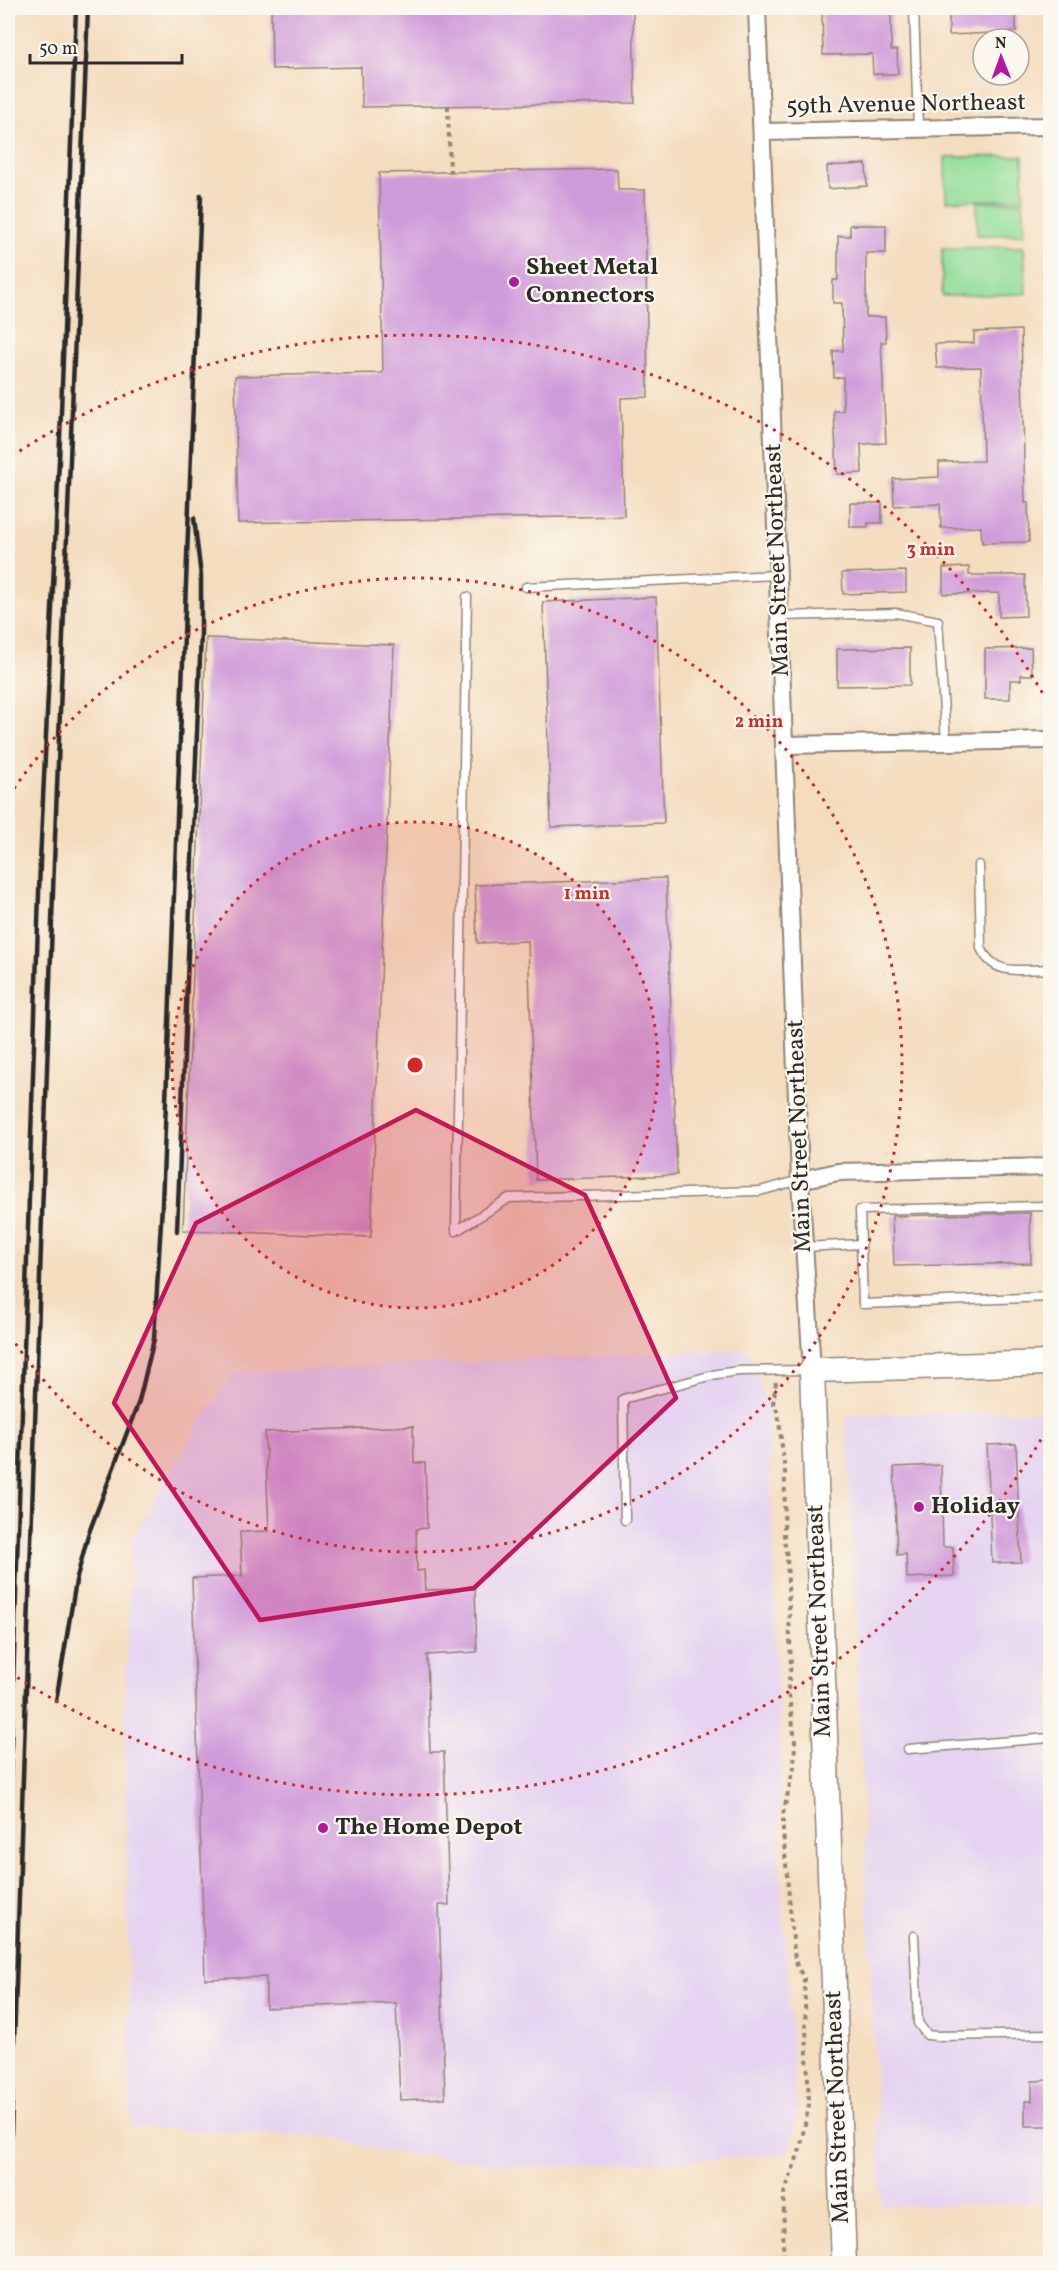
<svg xmlns="http://www.w3.org/2000/svg" width="1058" height="2271" font-family="Vollkorn,serif">
<style>
.built{fill:#e5d3f1}
.green{fill:#93de9a;stroke:#5f8462;stroke-width:1.5}
.building{fill:#d09bda}
.lines{fill:none;stroke-linecap:round;stroke-linejoin:round}
.lane-casing{stroke:#908475;stroke-width:11}
.street-casing{stroke:#908475;stroke-width:20}
.secondary-casing{stroke:#908475;stroke-width:27}
.path{stroke:#908475;stroke-width:4;stroke-dasharray:4.5 4.5;stroke-linecap:butt}
.lane{stroke:#fff;stroke-width:8}
.street{stroke:#fff;stroke-width:16}
.secondary{stroke:#fff;stroke-width:24}
.rail{stroke:#2b2b2b;stroke-width:4.5}
.marked{fill:#c2185b;fill-opacity:0.2;stroke:#c2185b;stroke-width:4.5;stroke-linejoin:round}
.ring{fill:none;stroke:#d62828;stroke-width:3;stroke-dasharray:3 6}
.poi-dot{fill:#b5179e;stroke:#fbf7ec;stroke-width:2}
.labels{text-anchor:middle;dominant-baseline:central;stroke-width:4.5;stroke-linejoin:round;paint-order:stroke}
.street-label{font-size:24px;fill:#2b2b2b;stroke:#fbf7ec}
.poi-label{font-size:24px;font-weight:bold;fill:#2b2b2b;stroke:#fbf7ec;text-anchor:start}
.centre{fill:#d62828;stroke:#fbf7ec;stroke-width:3}
.ring-label{font-size:18px;text-anchor:middle;font-weight:bold;fill:#d62828;stroke:#fbf7ec;stroke-width:4.5;stroke-linejoin:round;paint-order:stroke}
</style>
<rect width="100%" height="100%" fill="#fbf7ec"/>
<filter id="ink" filterUnits="userSpaceOnUse"><feTurbulence type="fractalNoise" baseFrequency=".0167" numOctaves="2"/><feDisplacementMap in="SourceGraphic" scale="12" xChannelSelector="R" yChannelSelector="G"/><feConvolveMatrix kernelMatrix="1 2 1 2 8 2 1 2 1" color-interpolation-filters="sRGB"/></filter>
<filter id="wash" filterUnits="userSpaceOnUse"><feTurbulence type="fractalNoise" baseFrequency=".008" numOctaves="4" result="noise"/><feDisplacementMap in="SourceGraphic" scale="24" xChannelSelector="R" yChannelSelector="G"/><feGaussianBlur stdDeviation="1.35" result="paint"/><feColorMatrix in="noise" values="0 0 0 0 0 0 0 0 0 0 0 0 0 0 0 0 0 1.4 0 .05"/><feComposite in="paint" operator="in"/></filter>
<g filter="url(#wash)">
<rect width="100%" height="100%" fill="#f4ddbf"/>
<path class="built" d="M 748,1349 L 768,1407 L 781,1763 L 779,1853 L 798,2117 L 787,2155 L 536,2168 L 376,2150 L 336,2137 L 131,2127 L 125,1705 L 132,1539 L 198,1427 L 233,1373 Z
M 1050,1411 L 1050,2203 L 881,2206 L 846,1415 Z"/>
<path class="green" d="M 1023,156 L 1023,199 L 946,201 L 945,157 Z
M 977,202 L 1023,202 L 1025,234 L 977,235 Z
M 1024,247 L 1026,294 L 942,296 L 942,248 Z"/>
<g id="blocks">
<path class="building" d="M 271,8 L 633,8 L 635,103 L 362,107 L 361,67 L 272,69 Z
M 822,8 L 891,8 L 891,50 L 897,50 L 898,74 L 873,74 L 872,54 L 823,55 Z
M 1016,9 L 1016,32 L 949,35 L 949,11 Z
M 866,164 L 867,186 L 828,189 L 827,166 Z
M 617,169 L 618,190 L 645,190 L 648,397 L 621,398 L 624,516 L 238,523 L 235,376 L 383,373 L 379,173 Z
M 850,225 L 886,225 L 886,253 L 866,253 L 866,317 L 885,317 L 886,342 L 881,342 L 886,443 L 861,444 L 862,473 L 837,474 L 834,411 L 843,411 L 843,377 L 834,378 L 833,351 L 843,351 L 842,303 L 833,303 L 833,280 L 838,280 L 838,236 L 850,236 Z
M 1021,330 L 1025,503 L 1028,503 L 1029,542 L 982,543 L 981,527 L 941,528 L 940,504 L 894,506 L 893,479 L 939,477 L 939,462 L 983,461 L 981,367 L 937,368 L 935,344 L 974,343 L 974,332 Z
M 850,503 L 882,503 L 882,523 L 868,523 L 868,527 L 850,527 Z
M 969,567 L 969,575 L 1025,575 L 1026,616 L 999,617 L 999,593 L 943,594 L 943,568 Z
M 906,571 L 906,592 L 843,594 L 842,573 Z
M 656,597 L 664,823 L 551,827 L 543,602 Z
M 206,638 L 394,645 L 371,1237 L 183,1230 Z
M 910,648 L 910,685 L 837,686 L 837,649 Z
M 1031,648 L 1032,675 L 1021,675 L 1021,680 L 1010,680 L 1010,699 L 985,699 L 985,649 Z
M 666,878 L 677,1175 L 536,1180 L 528,941 L 477,943 L 475,885 Z
M 1030,1213 L 1031,1263 L 894,1266 L 892,1216 Z
M 413,1426 L 414,1463 L 425,1463 L 427,1528 L 416,1529 L 417,1571 L 424,1570 L 425,1590 L 475,1589 L 477,1652 L 427,1655 L 430,1752 L 444,1752 L 449,1905 L 439,1905 L 445,2098 L 400,2100 L 396,2003 L 266,2008 L 266,1977 L 205,1979 L 192,1578 L 242,1576 L 240,1532 L 269,1531 L 265,1432 Z
M 1016,1444 L 1021,1562 L 992,1563 L 987,1445 Z
M 941,1465 L 943,1547 L 953,1547 L 954,1576 L 907,1578 L 906,1554 L 897,1555 L 894,1467 Z
M 1050,2080 L 1050,2126 L 1025,2126 L 1025,2101 L 1032,2101 L 1032,2081 Z"/>
</g>
</g>
<g filter="url(#ink)">
<use href="#blocks" fill-opacity="0" stroke="#908475" stroke-width="1.5"/>
<g class="lines">
<g class="lane-casing">
<path id="lane" d="M 914,8 L 918,128
M 526,587 L 778,575
M 780,616 L 896,613 L 938,621 L 946,742
M 979,865 L 981,948 C 994,978 1024,969 1050,969
M 1050,1206 L 860,1210 L 863,1304 L 1050,1297
M 456,1231 L 467,597
M 456,1231 L 509,1198 L 760,1191 L 800,1180
M 804,1247 L 861,1244
M 625,1520 L 623,1399 L 717,1374 L 739,1371 L 810,1370
M 908,1749 L 1050,1738
M 914,1936 L 918,2023 L 927,2035 L 937,2036 L 1050,2034"/>
</g>
<g class="street-casing">
<path id="street" d="M 757,8 L 800,1180 L 812,1370
M 762,132 L 1050,126
M 785,745 L 1050,740
M 800,1180 L 838,1172 L 1050,1167"/>
</g>
<g class="secondary-casing">
<path id="secondary" d="M 844,2264 L 812,1370 L 1050,1363"/>
</g>
<path class="path" d="M 448,106 L 450,172
M 776,1382 L 773,1404 L 778,1412 L 785,1472 L 784,1539 L 787,1557 L 791,1665 L 788,1688 L 795,1741 L 794,1767 L 783,1814 L 783,1832 L 795,1961 L 804,1979 L 809,2104 L 800,2149 L 784,2194 L 783,2264"/>
<use href="#lane" class="lane"/>
<use href="#street" class="street"/>
<use href="#secondary" class="secondary"/>
<path class="rail" d="M 8,51 L 9,8
M 177,1231 L 201,633 L 201,576 L 194,518
M 56,1701 L 76,1581 L 88,1535 L 139,1401 L 154,1339 L 162,1205 L 201,195
M 8,1838 L 40,862 L 60,439 L 76,8
M 8,2221 L 54,863 L 88,8"/>
</g>
</g>
<path class="marked" d="M 416,1110 L 585,1195 L 676,1398 L 474,1588 L 260,1620 L 114,1403 L 196,1223 Z"/>
<circle cx="415" cy="1065" r="243" fill="#d62828" fill-opacity=".12"/>
<g class="ring">
<circle cx="415" cy="1065" r="243"/>
<path d="M9 796A487 487 0 1 1 9 1334"/>
<path d="M1050 1424A730 730 0 0 1 12 1674M12 456A730 730 0 0 1 1050 706"/>
</g>
<g class="poi-dot">
<circle cx="514" cy="282" r="6"/>
<circle cx="919" cy="1507" r="6"/>
<circle cx="323" cy="1828" r="6"/>
</g>
<g class="labels">
<g class="street-label">
<text transform="translate(906 105) rotate(-1)">59th Avenue Northeast</text>
<text transform="translate(778 560) rotate(-92)">Main Street Northeast</text>
<text transform="translate(800 1136) rotate(-92)">Main Street Northeast</text>
<text transform="translate(820 1621) rotate(-92)">Main Street Northeast</text>
<text transform="translate(838 2107) rotate(-92)">Main Street Northeast</text>
</g>
<g class="poi-label">
<text x="526" y="268">Sheet Metal<tspan x="526" dy="28">Connectors</tspan></text>
<text x="931" y="1507">Holiday</text>
<text x="335" y="1828">The Home Depot</text>
</g>
</g>
<circle cx="415" cy="1065" r="9" class="centre"/>
<g class="ring-label">
<text x="931" y="555">3 min</text>
<text x="759" y="727">2 min</text>
<text x="587" y="899">1 min</text>
</g>
<rect width="1058" height="2271" fill="none" stroke="#fbf7ec" stroke-width="30"/>
<g transform="translate(1001 57) rotate(359)"><circle r="28" fill="#fbf7ec" stroke="#a8a59f" stroke-width="1.5"/>
<path d="M0-4.5L10 22L0 15L-10 22Z" fill="#b5179e"/>
<text y="-9" font-size="16" font-weight="bold" text-anchor="middle" fill="#2b2b2b">N</text>
</g>
<path d="M30 54v9h152v-9" fill="none" stroke="#2b2b2b" stroke-width="3"/>
<text x="39" y="54" font-size="18" fill="#2b2b2b" stroke="#fbf7ec" stroke-width="4.5" paint-order="stroke">50 m</text>
</svg>
